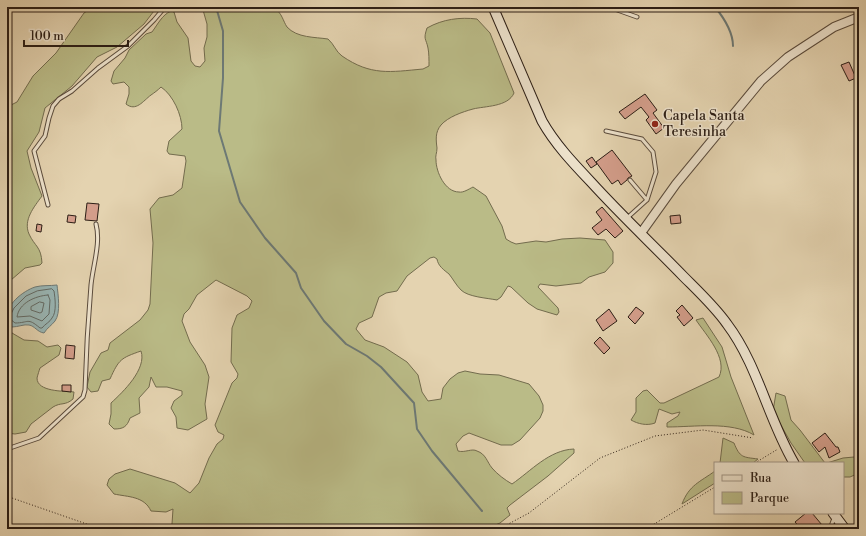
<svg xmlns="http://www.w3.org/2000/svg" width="866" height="536" font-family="'Libre Bodoni',serif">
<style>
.green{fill:#babb87;stroke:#736c4e}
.water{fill:#99b6b5;stroke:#6d7975}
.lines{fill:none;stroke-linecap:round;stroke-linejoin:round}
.shore{stroke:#626a65;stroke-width:1}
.stream{stroke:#6d7975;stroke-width:2}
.building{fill:#d39d8a;stroke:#2c1e15}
.service-casing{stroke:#5a4b3c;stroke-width:5}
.tertiary-casing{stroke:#5a4b3c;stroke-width:10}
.secondary-casing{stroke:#2c1e15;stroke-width:11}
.path{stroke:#2c1e15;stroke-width:1;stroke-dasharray:1 2;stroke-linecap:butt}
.service{stroke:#ede2cc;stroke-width:3}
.tertiary{stroke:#ede2cc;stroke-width:8}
.secondary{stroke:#ede2cc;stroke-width:9}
.poi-dot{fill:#8f2418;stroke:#ede2cc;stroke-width:1.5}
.labels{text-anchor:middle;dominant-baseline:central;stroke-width:3;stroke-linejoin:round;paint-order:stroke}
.poi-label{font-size:14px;fill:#2c1e15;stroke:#ede2cc;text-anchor:start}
</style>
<rect width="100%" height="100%" fill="#e4d3b0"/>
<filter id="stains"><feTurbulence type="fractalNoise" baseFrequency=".005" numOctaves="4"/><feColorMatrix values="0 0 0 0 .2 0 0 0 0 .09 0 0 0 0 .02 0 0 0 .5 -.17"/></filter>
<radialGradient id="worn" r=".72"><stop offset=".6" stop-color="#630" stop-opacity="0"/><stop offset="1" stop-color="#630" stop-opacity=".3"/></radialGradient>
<path class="green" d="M 93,7 L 157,7 L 144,24 L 117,47 L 97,57 L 72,86 L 45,108 L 39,132 L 27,151 L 31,168 L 42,196 C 34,207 23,220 29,234 C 35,247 41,246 42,263 L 40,265 L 25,268 L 11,280 L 9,287 L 11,294 L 7,305 L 7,108 L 11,105 L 17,102 L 33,76 L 56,53 L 84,13 Z
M 210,7 C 221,7 268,5 275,9 C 282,13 283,21 287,27 C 297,38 315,37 328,39 C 334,44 336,52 342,56 C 371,76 390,72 423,69 L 429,66 C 429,60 429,53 428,48 C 426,38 423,40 427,28 C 443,19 460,17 477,19 L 490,33 L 514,93 C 508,107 485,106 473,109 C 462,112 448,117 441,125 C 435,132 436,140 437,148 C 437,153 435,156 436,160 C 436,172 445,192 459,192 C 463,193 469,189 473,187 L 486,196 L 502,226 L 506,239 L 511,242 L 516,244 L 536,241 L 546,242 L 562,239 L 580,238 L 605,240 L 613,252 L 613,263 L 605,272 L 589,277 L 581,283 L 556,286 L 540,284 L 538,287 L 558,308 L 559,312 L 557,315 L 537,309 L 528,303 L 511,287 L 508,286 L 501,297 L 497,300 C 487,298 468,297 461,290 C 456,285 453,279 449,274 C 444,270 438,266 437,259 L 434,257 L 430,258 L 407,276 L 397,291 L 386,293 L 379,297 L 372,317 L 359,323 L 356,329 L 365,340 L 384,347 L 407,362 L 418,375 L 422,392 L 428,401 L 441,399 L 443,388 L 450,379 L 458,373 L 465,371 L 480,374 L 499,375 L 529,384 L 539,396 L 543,405 L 543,411 L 540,418 L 520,440 L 512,445 L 501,445 L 469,433 L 463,436 L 456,444 L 458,451 C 465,453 472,448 477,451 C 486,454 487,462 492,468 C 497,474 505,480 512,484 C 531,471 549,450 574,449 L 574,453 L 548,476 L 510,505 L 507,508 L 510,515 L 500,523 L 486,529 L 165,529 L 172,524 L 173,509 L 166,512 L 151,511 C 144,496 128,497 114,494 L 107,485 L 109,479 L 115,474 L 130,469 L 175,483 L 190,493 L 199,483 L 209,458 L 217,444 L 223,439 L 224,435 L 218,432 L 215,425 L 232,383 L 237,378 L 238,374 L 231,362 L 232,328 L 237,315 L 249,308 L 252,301 L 247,296 L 216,280 L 197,295 L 189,309 L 184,314 L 182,321 L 190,342 L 205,365 L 209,377 L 205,404 L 207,419 L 188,430 L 177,428 L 176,417 L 171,408 L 174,401 L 182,395 L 182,391 L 167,387 L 156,387 L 151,377 L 149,387 L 139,398 L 140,413 L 130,418 C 127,427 123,429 114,429 L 109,424 L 111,414 L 111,403 C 123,392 147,369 141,351 C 121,358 119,359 110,379 L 102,381 L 98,391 L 91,392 L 87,387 L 90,372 L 101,353 L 108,350 L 110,343 L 140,320 L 148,310 L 150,304 L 153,243 L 150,209 L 159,198 L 173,195 L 182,188 L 186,161 L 185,156 L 169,154 L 167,151 L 169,141 L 182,129 C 182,115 173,95 161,87 C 158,90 154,93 151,95 C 143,101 136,112 126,104 L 129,94 L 129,87 L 124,82 L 113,84 L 111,81 L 114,71 L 125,58 L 129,50 L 146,34 L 152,32 C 158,24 162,15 171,11 L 174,12 L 177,22 L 188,38 L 191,61 L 195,66 L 200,67 L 205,61 L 204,48 L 207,37 L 207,24 L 203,10 Z
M 703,318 L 722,347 L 731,377 L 754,435 C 731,421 694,427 667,427 L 667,423 L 678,416 L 680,412 L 672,414 L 659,409 L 655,423 C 647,426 638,424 631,420 L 636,412 L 636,398 L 643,391 L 647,390 L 660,403 L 664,403 L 719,377 C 728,358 706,335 696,320 Z
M 7,326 L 12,333 L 24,340 L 38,341 L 47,347 L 58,345 L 61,348 L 59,355 L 40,368 C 39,371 38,374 37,378 C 37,392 64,391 74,392 L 73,399 C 65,406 61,402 53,407 L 31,424 L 26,432 L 15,434 L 7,433 Z
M 776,393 L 785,396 L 791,420 L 800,430 L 825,463 L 805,463 L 791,443 L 773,411 Z
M 723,438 L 734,443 C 740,458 743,457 758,459 L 753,463 L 720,463 Z
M 854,457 L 859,460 L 859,473 L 850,477 L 843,477 L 843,463 L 827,463 L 843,458 Z
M 715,471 L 715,483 L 682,504 C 689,485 700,482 715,471 Z"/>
<path class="water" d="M 57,285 C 58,294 61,313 55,321 C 52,325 47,328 44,333 C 37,332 35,326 29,325 C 24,324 18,327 12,327 C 10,325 8,322 7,319 C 5,305 23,291 35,287 C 42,285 50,286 57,285 Z"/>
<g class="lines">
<path class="shore" d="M 52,289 L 54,291 C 55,298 57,312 52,318 C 50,322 45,324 42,328 L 40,328 C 27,317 29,323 15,323 L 9,318 L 14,308 L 26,296 L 37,291 Z
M 48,295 L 50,300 L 49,314 L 42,321 L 30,316 L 17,317 C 19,303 35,296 48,295 Z
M 40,302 L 44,303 L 42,312 L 40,313 L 31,310 L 31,307 Z"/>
<path class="stream" d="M 216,7 L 223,31 L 223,78 L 219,131 L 240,202 L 265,238 L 296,273 L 301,288 L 324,321 L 346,344 L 367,356 L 381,367 L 414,403 L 417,429 L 432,451 L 482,511
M 715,7 C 724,18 733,31 733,46"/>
</g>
<path class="building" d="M 849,62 L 856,78 L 849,81 L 841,65 Z
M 645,94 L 657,110 L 653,113 L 664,128 L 656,134 L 646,120 L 649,117 L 641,107 L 625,119 L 619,112 Z
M 612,150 L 632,176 L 628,178 L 627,180 L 621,185 L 618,180 L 612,184 L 596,162 Z
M 592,157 L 597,164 L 591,168 L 586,161 Z
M 87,203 L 99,204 L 97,221 L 85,220 Z
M 602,207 L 623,231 L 615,238 L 606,229 L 598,235 L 592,228 L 602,220 L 596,212 Z
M 68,215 L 76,216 L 75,223 L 67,222 Z
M 680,215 L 681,223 L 671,224 L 670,216 Z
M 37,224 L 42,225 L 41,232 L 36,231 Z
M 682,305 L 693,318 L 684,326 L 677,317 L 680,315 L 676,311 Z
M 636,307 L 644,313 L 635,324 L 628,317 Z
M 609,309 L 617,321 L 603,331 L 596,320 Z
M 600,337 L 610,348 L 604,354 L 594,343 Z
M 66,345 L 75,346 L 74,359 L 65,358 Z
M 62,385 L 71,385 L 71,392 L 62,391 Z
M 825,433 L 836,447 L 838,447 L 840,452 L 829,458 L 825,447 L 819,452 L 812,443 Z
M 806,513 L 812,513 L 822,525 L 817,529 L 808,529 L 806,526 L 801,529 L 795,522 Z"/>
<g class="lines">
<g class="service-casing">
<path id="service" d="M 285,7 L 310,9 L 386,7
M 609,7 L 637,17
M 606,131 L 642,139 L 653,152 L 656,172 L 647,200 L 627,218
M 630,180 L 647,200
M 48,205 L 34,151 L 45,136 L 49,118 L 53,106 L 59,99 L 72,91 L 98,68 L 128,46 L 154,20 L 165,7
M 7,449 L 39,438 L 83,397 L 85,390 C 86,355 88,320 91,285 C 93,265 101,243 96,224
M 830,529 L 834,518"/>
</g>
<g class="tertiary-casing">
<path id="tertiary" d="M 641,233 L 676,184 L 761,81 L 788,57 L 834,27 L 859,17"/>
</g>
<g class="secondary-casing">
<path id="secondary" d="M 493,7 L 542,121 C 555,144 573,163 591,182 C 621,215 653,245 684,277 C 699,292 715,307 727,324 C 758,365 768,419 794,463
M 833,513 L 845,529"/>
</g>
<path class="path" d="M 755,463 L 778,449
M 7,495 L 12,498 L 101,529
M 499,529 L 529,513 L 600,458 L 655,436 L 703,430 L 753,438
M 646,529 L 715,487"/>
<use href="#service" class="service"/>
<use href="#tertiary" class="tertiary"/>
<use href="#secondary" class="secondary"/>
</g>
<circle class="poi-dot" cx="655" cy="124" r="4"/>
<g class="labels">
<g class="poi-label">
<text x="663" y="116">Capela Santa<tspan x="663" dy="16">Teresinha</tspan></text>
</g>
</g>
<rect width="866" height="536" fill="none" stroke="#e4d3b0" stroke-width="24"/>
<rect x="8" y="8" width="850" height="520" fill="none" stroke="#2c1e15" stroke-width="2"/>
<rect x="12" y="12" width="842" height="512" fill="none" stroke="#2c1e15"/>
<rect x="714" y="462" width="130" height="52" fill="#ede2cc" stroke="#a09483"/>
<rect x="722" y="475" width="20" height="6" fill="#ede2cc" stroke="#a09483"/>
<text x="750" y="482" font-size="12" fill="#2c1e15">Rua</text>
<rect x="722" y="492" width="20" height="12" fill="#babb87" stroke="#a09483"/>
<text x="750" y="502" font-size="12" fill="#2c1e15">Parque</text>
<path d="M24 40v6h104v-6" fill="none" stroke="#2c1e15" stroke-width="2"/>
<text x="30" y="40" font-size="12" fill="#2c1e15" stroke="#ede2cc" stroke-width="3" paint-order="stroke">100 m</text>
<rect width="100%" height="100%" filter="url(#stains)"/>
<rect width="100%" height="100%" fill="url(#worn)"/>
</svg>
